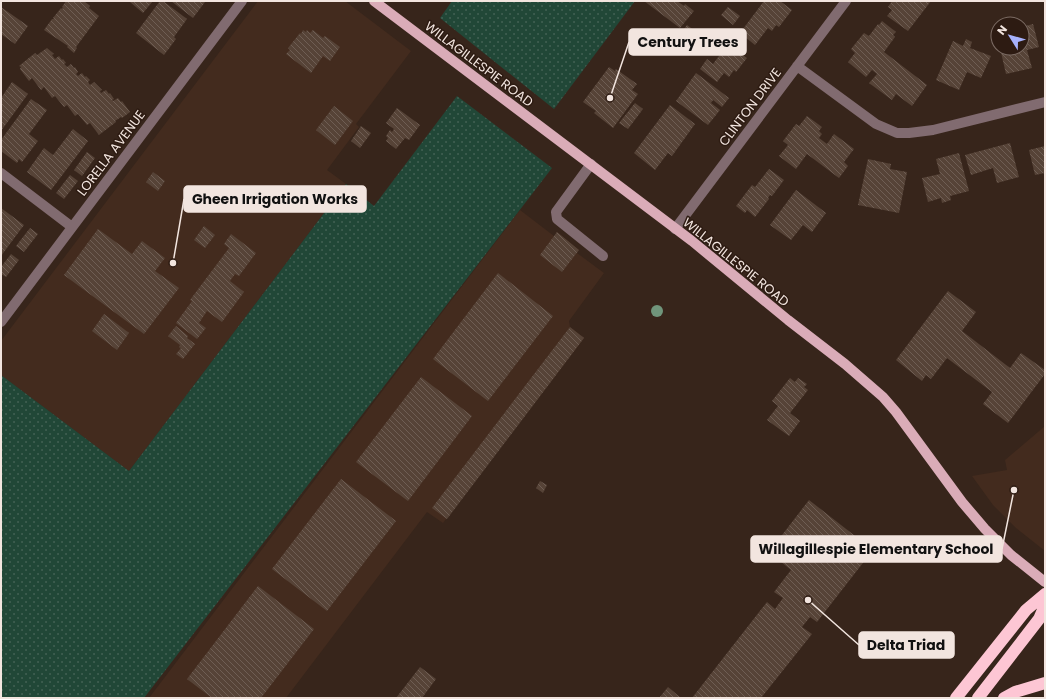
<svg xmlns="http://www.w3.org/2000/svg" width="1046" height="699" font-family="Poppins,sans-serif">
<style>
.built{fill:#432b1e}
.grass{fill:url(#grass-dots)}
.building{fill:url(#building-back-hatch)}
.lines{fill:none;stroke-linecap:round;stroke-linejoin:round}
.minor{stroke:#816b70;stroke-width:10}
.major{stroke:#daacb8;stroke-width:10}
.highway{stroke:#fdc6d4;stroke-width:12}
.tree{fill:#70957b}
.labels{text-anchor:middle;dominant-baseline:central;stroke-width:3;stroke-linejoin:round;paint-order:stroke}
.street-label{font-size:13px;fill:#f2e5df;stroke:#2d1b12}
.leader{fill:none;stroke:#f2e5df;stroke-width:1.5}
.callout-dot{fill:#f2e5df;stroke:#2d1b12;stroke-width:1.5}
.callout{fill:#f2e5df;stroke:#f2e5df;stroke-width:1.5}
.callout-label{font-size:14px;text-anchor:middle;font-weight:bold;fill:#111}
</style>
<defs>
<pattern id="grass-dots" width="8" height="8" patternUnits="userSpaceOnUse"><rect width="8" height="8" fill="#214737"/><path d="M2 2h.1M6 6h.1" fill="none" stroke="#426154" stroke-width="1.8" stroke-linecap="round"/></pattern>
<pattern id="building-back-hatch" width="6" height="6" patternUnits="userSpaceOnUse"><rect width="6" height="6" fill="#564337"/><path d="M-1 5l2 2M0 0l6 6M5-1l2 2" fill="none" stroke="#6f5e54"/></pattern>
</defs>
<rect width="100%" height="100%" fill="#37251b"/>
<path class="built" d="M 258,1 L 345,1 L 411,51 L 356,124 L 359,127 L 327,170 L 346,184 L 129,471 L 1,375 L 1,341 Z
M 520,210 L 554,236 L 557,232 L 579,250 L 577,253 L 604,273 L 569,321 L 570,327 L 584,338 L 443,523 L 427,512 L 286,698 L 149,698 Z
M 1045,426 L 1045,551 L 1016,528 L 993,505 L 972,476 L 1007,470 L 1005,460 Z"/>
<path class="grass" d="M 452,1 L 635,1 L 554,109 L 440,18 Z
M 457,96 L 552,168 L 144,698 L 1,698 L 1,375 L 129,471 L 346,184 L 374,206 Z"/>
<path class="building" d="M 66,1 L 84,1 L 90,6 L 89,8 L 99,16 L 76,47 L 77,48 L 74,53 L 67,47 L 68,46 L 44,30 L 52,19 L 54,19 L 53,18 L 61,8 L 62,9 L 63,8 L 62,7 Z
M 131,1 L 153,1 L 143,13 L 130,2 Z
M 160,1 L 163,1 L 187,19 L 174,37 L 176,39 L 164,55 L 136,33 Z
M 171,1 L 204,1 L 205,2 L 193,18 Z
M 644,1 L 677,1 L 684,6 L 685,4 L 694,11 L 680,28 Z
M 764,1 L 780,1 L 792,10 L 779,27 L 776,25 L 772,31 L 768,28 L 755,45 L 740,33 Z
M 892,1 L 931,1 L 908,31 L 887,16 L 892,10 L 888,7 Z
M 1,7 L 28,26 L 15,44 L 1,34 Z
M 728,7 L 740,16 L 733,25 L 721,15 Z
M 882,21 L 896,32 L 893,35 L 895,37 L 884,52 L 927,85 L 912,106 L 896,94 L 892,100 L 869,83 L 877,74 L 872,70 L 866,77 L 848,62 L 855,53 L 851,49 L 864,33 L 869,36 L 878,24 L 879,25 Z
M 1033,24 L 1039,47 L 1027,50 L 1032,68 L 1006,74 L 1000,48 L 1022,48 L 1022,27 Z
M 687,25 L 706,39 L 695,54 L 676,40 Z
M 303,30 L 306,32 L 307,30 L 310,33 L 313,30 L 323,38 L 325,36 L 340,47 L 330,61 L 323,56 L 311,73 L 286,54 L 290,50 L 288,48 L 300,33 L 301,34 Z
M 966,39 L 972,42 L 970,48 L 991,56 L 981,78 L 967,72 L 959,90 L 936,80 L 953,41 L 963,46 Z
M 728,44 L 747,58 L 736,72 L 734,70 L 729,77 L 724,73 L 717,82 L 700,69 L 707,59 L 713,64 Z
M 47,48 L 54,54 L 52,55 L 55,59 L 59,56 L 62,60 L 63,59 L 66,63 L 64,64 L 67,67 L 71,64 L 74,68 L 75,67 L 78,72 L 76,74 L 78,76 L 82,73 L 85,77 L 86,76 L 90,80 L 88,82 L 90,85 L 94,82 L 102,90 L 100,91 L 101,93 L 106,90 L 109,94 L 110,93 L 114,99 L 112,100 L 113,101 L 118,98 L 121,102 L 122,101 L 130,112 L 122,118 L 121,117 L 115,121 L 116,122 L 99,135 L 90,123 L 87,125 L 78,114 L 75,116 L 67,105 L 64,107 L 55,96 L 52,98 L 44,87 L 41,90 L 32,78 L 29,81 L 20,69 L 21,67 L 19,66 L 35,53 L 37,55 Z
M 609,67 L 615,71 L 616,69 L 637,84 L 632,90 L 638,94 L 613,128 L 594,113 L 596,111 L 583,102 Z
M 696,73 L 729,98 L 722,107 L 713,100 L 711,103 L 720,110 L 708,125 L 676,101 Z
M 12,82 L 28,94 L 1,131 L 1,98 Z
M 31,99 L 47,110 L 29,134 L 38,141 L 22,162 L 19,159 L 17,163 L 1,151 L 1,140 Z
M 635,103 L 643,109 L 628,129 L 619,123 Z
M 670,105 L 695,124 L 672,156 L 668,153 L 655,170 L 634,153 Z
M 334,106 L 353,121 L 335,145 L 316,130 Z
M 397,108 L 420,125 L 409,140 L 405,138 L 396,149 L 386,141 L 388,138 L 386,136 L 390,130 L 392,132 L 394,129 L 386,123 Z
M 807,116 L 822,127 L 819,131 L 822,134 L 819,138 L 827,144 L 834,134 L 854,149 L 844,162 L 848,166 L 839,178 L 807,154 L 796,169 L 779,156 L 788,145 L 783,141 L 796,124 L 799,126 Z
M 361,126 L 371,133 L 360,148 L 351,141 Z
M 73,129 L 88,141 L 51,190 L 27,172 L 44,148 L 53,155 Z
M 1010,143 L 1019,177 L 997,183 L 993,168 L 971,175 L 965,155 Z
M 1045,146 L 1045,173 L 1035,175 L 1029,150 Z
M 87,152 L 95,158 L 82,176 L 74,170 Z
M 959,153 L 969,191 L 950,196 L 951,200 L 942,203 L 941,198 L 928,202 L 922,178 L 940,174 L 936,159 Z
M 868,159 L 891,164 L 890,169 L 907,172 L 899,213 L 858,205 Z
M 769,169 L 784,180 L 772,196 L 770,195 L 768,198 L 769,199 L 755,217 L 747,210 L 745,213 L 736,206 L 752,185 L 755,187 Z
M 153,172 L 165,181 L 158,191 L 146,182 Z
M 70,175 L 78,181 L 64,199 L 56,193 Z
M 796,190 L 826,213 L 812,232 L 803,225 L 791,240 L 770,225 Z
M 1,208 L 24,225 L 1,256 Z
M 204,226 L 215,235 L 205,248 L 194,240 Z
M 30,228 L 38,234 L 24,252 L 16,246 Z
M 98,229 L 132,254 L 142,241 L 165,258 L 155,271 L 179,288 L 144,334 L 64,275 Z
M 557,232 L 579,250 L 562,272 L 540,255 Z
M 231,234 L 256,253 L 239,276 L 235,274 L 230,281 L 244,292 L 222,322 L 207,311 L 199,323 L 206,328 L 197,339 L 176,323 L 192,301 L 190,300 L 229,248 L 224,244 Z
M 11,254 L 19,260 L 6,277 L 1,274 L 1,267 Z
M 498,273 L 553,316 L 488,401 L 433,359 Z
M 948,291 L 976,312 L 962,331 L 1010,368 L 1021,353 L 1045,370 L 1045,374 L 1008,423 L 983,404 L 992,392 L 947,358 L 931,379 L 926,375 L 922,381 L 896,360 Z
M 104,314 L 129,333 L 117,350 L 92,331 Z
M 176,326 L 188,336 L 187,338 L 195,344 L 183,359 L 176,354 L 181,348 L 179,347 L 180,345 L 168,336 Z
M 570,327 L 584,338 L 447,519 L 432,508 Z
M 421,377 L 472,416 L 408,501 L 356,462 Z
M 790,378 L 795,382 L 798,378 L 807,384 L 804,387 L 808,390 L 790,413 L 800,421 L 789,436 L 767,420 L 778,406 L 772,401 Z
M 341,479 L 396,521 L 327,611 L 272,569 Z
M 540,481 L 547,485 L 543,493 L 536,488 Z
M 809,500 L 873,550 L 817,622 L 810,617 L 802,627 L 812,634 L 761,698 L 692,698 L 767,602 L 775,609 L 783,598 L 774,592 L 791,570 L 769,552 Z
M 258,586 L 314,629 L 261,698 L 212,698 L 187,679 Z
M 420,667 L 436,679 L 422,698 L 396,698 Z
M 668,687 L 681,698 L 659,698 Z"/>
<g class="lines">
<path class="minor" d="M 797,66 L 876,124 L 897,133 L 909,133 L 933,130 L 1045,102
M 591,164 L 556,212 L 557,219 L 603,256
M 1,173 L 72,227
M 675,229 L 846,1
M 1,322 L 242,1"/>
<path class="major" d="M 374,1 L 692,241 L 788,320 L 845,364 L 883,397 L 896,412 L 962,502 L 985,529 L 1011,555 L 1045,582"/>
<path class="highway" d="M 956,698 L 1026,610 L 1045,594
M 978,698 L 1039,619 L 1045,605
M 1004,698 L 1015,692 L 1045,683"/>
</g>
<circle class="tree" cx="657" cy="311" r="6"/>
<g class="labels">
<g class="street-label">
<text transform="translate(479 64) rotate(37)">WILLAGILLESPIE ROAD</text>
<text transform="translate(750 107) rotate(-53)">CLINTON DRIVE</text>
<text transform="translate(111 153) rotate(-53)">LORELLA AVENUE</text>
<text transform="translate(736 262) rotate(39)">WILLAGILLESPIE ROAD</text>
</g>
</g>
<path class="leader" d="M610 98L629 42M173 263L184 199M1014 490L1002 549M808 600L859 645"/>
<g class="callout-dot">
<circle cx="610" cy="98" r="4"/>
<circle cx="173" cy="263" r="4"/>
<circle cx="1014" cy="490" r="4"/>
<circle cx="808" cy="600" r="4"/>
</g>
<g class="callout">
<rect x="629" y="29" width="117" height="26" rx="4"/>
<rect x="184" y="186" width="182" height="26" rx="4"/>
<rect x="751" y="536" width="251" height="26" rx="4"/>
<rect x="859" y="632" width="95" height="26" rx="4"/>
</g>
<g class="callout-label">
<text x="688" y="47">Century Trees</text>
<text x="275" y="204">Gheen Irrigation Works</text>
<text x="876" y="554">Willagillespie Elementary School</text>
<text x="906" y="650">Delta Triad</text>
</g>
<rect width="1046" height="699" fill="none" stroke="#f2e5df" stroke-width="4"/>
<g transform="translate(1010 36) rotate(307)"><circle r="19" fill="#2d1b12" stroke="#7c6c64"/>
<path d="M0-3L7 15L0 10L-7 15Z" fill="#a6b1fc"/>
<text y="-6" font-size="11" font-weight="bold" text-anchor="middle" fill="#f2e5df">N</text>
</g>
</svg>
